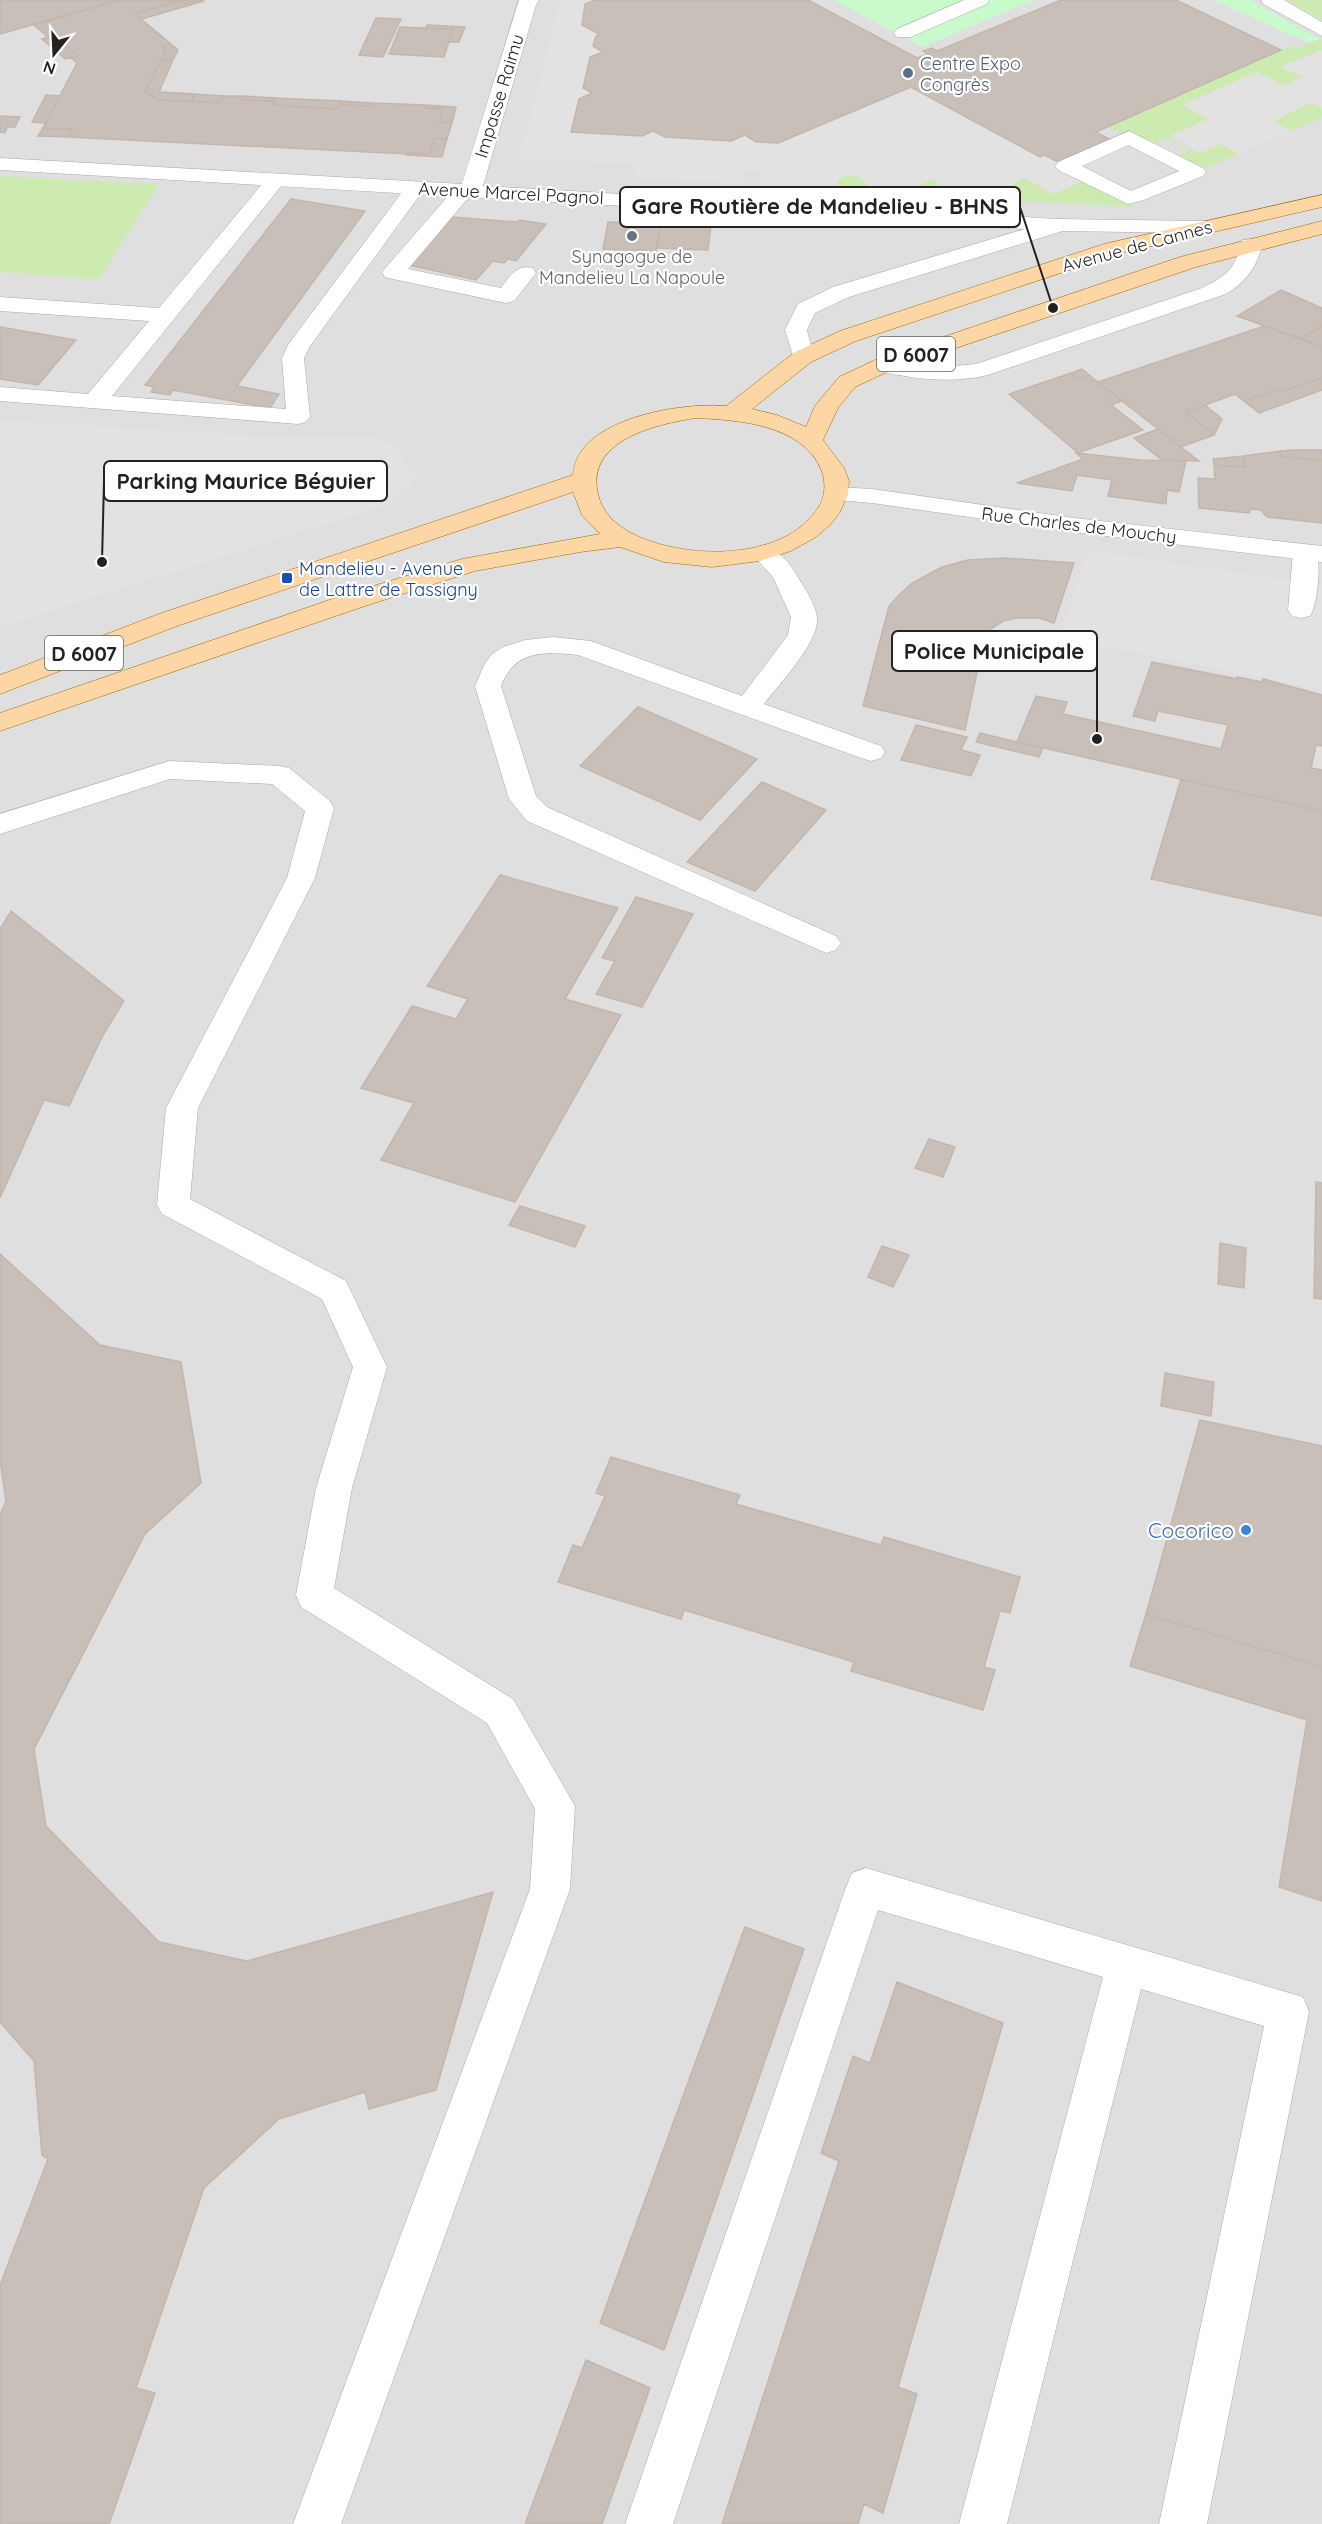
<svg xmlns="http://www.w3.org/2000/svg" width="1322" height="2524" font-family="Quicksand,sans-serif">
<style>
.residential{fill:#e0dfdf}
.grass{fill:#cdebb0}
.park{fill:#c8facc}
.parking{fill:#e2e2e2}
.building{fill:#c7bfb8;stroke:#c4b6ab;stroke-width:1.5}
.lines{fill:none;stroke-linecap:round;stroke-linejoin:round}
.service-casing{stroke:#a9a9a9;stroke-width:1}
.pedestrian-casing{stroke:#a9a9a9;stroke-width:1}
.minor-casing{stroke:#a9a9a9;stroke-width:1}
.tertiary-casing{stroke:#a9a9a9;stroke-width:1}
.primary-casing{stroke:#a06b00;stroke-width:1}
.service{fill:#fff;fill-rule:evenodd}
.pedestrian{fill:#fff;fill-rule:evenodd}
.minor{fill:#fff;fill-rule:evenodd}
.tertiary{fill:#fff;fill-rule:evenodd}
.primary{fill:#fcd6a4;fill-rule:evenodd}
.service-dot{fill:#5c6f8a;stroke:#fff;stroke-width:2}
.worship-dot{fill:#6b7280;stroke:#fff;stroke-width:2}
.transit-dot{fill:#1a4fb4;stroke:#fff;stroke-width:2}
.shop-dot{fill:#3f7fe0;stroke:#fff;stroke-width:2}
.labels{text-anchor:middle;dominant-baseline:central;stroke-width:4.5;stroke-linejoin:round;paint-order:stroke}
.far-service-label{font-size:18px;fill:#4e5e75;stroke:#fff;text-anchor:start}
.far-street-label{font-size:18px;fill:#222;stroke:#fff}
.far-worship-label{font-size:18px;fill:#5b616d;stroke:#fff}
.far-transit-label{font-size:18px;fill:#164399;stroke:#fff;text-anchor:start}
.shield{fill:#fff;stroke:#646464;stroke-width:1.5}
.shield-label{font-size:20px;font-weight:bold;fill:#222}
.shop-label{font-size:21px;fill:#366cbe;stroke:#fff;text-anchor:end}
.leader{fill:none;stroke:#222;stroke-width:2}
.callout-dot{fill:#222;stroke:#fff;stroke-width:2}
.callout{fill:#fff;stroke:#222;stroke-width:2}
.callout-label{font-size:22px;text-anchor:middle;font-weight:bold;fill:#222}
</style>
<rect width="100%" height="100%" fill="#f2efe9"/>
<path class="residential" d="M 0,0 L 1322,0 L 1322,2524 L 0,2524 Z"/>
<path class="grass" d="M 1286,0 L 1322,0 L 1322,20 Z
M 1319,39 L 1322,41 L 1322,50 L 1282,66 L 1303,77 L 1283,86 L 1183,105 L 1209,119 L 1170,137 L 1220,144 L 1239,154 L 1196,172 L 1171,158 L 1191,150 L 1167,138 L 1146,146 L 1109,127 L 1290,46 L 1297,48 Z
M 1311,103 L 1322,108 L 1322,118 L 1291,131 L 1272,121 Z
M 0,176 L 159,184 L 99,279 L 0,272 Z
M 845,176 L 857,176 L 872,188 L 931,179 L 991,195 L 1025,177 L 1053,194 L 1089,178 L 1136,207 L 841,192 L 841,190 L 836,189 L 838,180 Z"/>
<path class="park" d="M 834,0 L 1034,0 L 922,47 Z
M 1213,0 L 1251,0 L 1319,39 L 1309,43 Z"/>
<path class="parking" d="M 563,0 L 595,0 L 585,4 L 582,25 L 599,34 L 596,36 L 593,46 L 603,52 L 590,57 L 583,88 L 592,93 L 579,99 L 571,132 L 642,136 L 653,131 L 665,137 L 731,141 L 745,135 L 756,142 L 778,143 L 911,87 L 1040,157 L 1045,155 L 1089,178 L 1053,194 L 1025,178 L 991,195 L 949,192 L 931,179 L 913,190 L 872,188 L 857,176 L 845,176 L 838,180 L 836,189 L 761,187 L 762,176 L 759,172 L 750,170 L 746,172 L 743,183 L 635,179 L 637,164 L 519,159 L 560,1 Z
M 1322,50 L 1322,108 L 1311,103 L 1273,121 L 1291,131 L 1239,154 L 1220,144 L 1199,153 L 1169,136 L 1208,119 L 1182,105 L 1257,72 L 1284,86 L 1302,77 L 1281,67 Z
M 0,420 L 276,437 L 378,436 L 393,447 L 416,474 L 409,487 L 393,503 L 0,627 Z
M 1089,550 L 1322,585 L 1322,689 L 1060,638 Z"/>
<path class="building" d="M 0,0 L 118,0 L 0,34 Z
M 0,0 L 120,0 L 0,34 Z
M 120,0 L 198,0 L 184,4 L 180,0 L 135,14 L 170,43 L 162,47 L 166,50 L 145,92 L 158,100 L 220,103 L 223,96 L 242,96 L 241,100 L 274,101 L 273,105 L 338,109 L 339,105 L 371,106 L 372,103 L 425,105 L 424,108 L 442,108 L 440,122 L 452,123 L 447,139 L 434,138 L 429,154 L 408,154 L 69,137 L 73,129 L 43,128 L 77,63 L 71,58 L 78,56 L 55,35 L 48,37 L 34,25 Z
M 180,0 L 184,4 L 198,0 L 204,1 L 142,19 L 135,14 Z
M 595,0 L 808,0 L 917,58 L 928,54 L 923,51 L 932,48 L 937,51 L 1061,0 L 1176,0 L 1281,50 L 1096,132 L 1116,143 L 1065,166 L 1045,155 L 1040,157 L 911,87 L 778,143 L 756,142 L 745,135 L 731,141 L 665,137 L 653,131 L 642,136 L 571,132 L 579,99 L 592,93 L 583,88 L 590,57 L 603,52 L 593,46 L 596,36 L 599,34 L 582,25 L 585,4 Z
M 376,18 L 401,19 L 383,57 L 359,55 Z
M 427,25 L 465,27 L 459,42 L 449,42 L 453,29 L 426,28 Z
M 400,27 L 453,29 L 444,57 L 389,54 Z
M 55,35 L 78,56 L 65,59 L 42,39 Z
M 170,43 L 178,50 L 173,60 L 161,60 L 166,50 L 162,47 Z
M 161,60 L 173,60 L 159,92 L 194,94 L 192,101 L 158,100 L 145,92 Z
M 194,94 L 223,96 L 220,103 L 192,101 Z
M 46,95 L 59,96 L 46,123 L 32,122 Z
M 242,96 L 275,98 L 274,101 L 241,100 Z
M 275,98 L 341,101 L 338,109 L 273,105 Z
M 341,101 L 372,103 L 371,106 L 339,105 Z
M 425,105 L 456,107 L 452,123 L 440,122 L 442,108 L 424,108 Z
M 0,116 L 20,117 L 15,127 L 7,127 L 5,133 L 0,132 Z
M 43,128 L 73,129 L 69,137 L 38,136 Z
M 434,138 L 447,139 L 442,157 L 407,155 L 408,153 L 429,154 Z
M 291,199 L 365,211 L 237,386 L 279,394 L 270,408 L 173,390 L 170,395 L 151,392 L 154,387 L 145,385 Z
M 452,217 L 518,222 L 519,220 L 546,224 L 516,261 L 508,259 L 504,263 L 493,261 L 476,280 L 408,265 Z
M 608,222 L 661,224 L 656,251 L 603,249 Z
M 661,224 L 711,226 L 708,250 L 657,248 Z
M 1281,290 L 1322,308 L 1322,325 L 1302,339 L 1237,316 Z
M 1322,325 L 1322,347 L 1302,339 Z
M 1264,326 L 1322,347 L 1322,378 L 1280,392 L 1276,390 L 1244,401 L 1235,394 L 1186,412 L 1214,435 L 1181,447 L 1098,382 Z
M 0,327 L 76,340 L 38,385 L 0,379 Z
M 1082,369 L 1089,375 L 1078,379 L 1071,373 Z
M 1071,373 L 1078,379 L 1089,375 L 1122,401 L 1111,405 L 1143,430 L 1078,453 L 1009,394 Z
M 1322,378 L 1322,390 L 1259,413 L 1244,401 L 1276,390 L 1280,392 Z
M 1205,405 L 1222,419 L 1214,435 L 1186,412 Z
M 1158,429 L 1181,447 L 1199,461 L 1162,460 L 1134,438 Z
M 1295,450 L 1322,450 L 1322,460 L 1281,457 L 1280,451 Z
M 1280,451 L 1281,457 L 1322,460 L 1322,523 L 1267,517 L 1261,510 L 1251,509 L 1249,513 L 1199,508 L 1198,478 L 1215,479 L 1214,465 L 1245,467 L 1244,456 Z
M 1076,453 L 1140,460 L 1186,461 L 1179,492 L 1167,490 L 1166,504 L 1108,496 L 1112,480 L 1077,475 L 1072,491 L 1017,483 L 1083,459 Z
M 1244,456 L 1245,467 L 1214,465 L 1213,459 Z
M 1004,558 L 1074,563 L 1054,623 L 1039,618 L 1016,618 L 1003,621 L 989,630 L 982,648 L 965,730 L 863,706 L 889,606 L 902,592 L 912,583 L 942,567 L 968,560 Z
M 1152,662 L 1237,679 L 1237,677 L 1262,682 L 1263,679 L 1322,695 L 1322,746 L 1316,745 L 1311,768 L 1322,770 L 1322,811 L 1017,742 L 1036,696 L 1067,702 L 1063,714 L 1221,749 L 1228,725 L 1158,711 L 1155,721 L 1133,716 Z
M 638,707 L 757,759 L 700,820 L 580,766 Z
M 916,725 L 967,737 L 961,750 L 980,755 L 971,776 L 901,760 Z
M 980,733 L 1017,742 L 1043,748 L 1039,757 L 976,742 Z
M 1181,779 L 1322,811 L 1322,916 L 1151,879 Z
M 762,782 L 826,810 L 755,891 L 687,862 Z
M 500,875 L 618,908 L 565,999 L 621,1015 L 515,1202 L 381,1160 L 414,1103 L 361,1088 L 412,1006 L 456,1019 L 468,999 L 427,986 Z
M 636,897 L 693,914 L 642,1007 L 596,994 L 615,961 L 602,958 Z
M 11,911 L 124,1001 L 103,1035 L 69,1106 L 44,1100 L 0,1198 L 0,929 Z
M 929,1139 L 955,1147 L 943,1177 L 915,1168 Z
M 1316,1182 L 1322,1183 L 1322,1299 L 1314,1298 Z
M 520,1206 L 585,1226 L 575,1247 L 509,1225 Z
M 1220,1243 L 1246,1248 L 1244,1288 L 1218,1284 Z
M 882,1246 L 909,1255 L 893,1287 L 868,1277 Z
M 0,1254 L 100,1345 L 181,1362 L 201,1483 L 145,1534 L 34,1749 L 46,1826 L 159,1942 L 247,1961 L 493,1892 L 436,2090 L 369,2109 L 365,2092 L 279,2119 L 204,2188 L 136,2388 L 155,2393 L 109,2524 L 0,2524 L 0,2285 L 48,2159 L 42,2155 L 34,2061 L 0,2022 L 0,1515 L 6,1501 L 0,1460 Z
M 1165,1373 L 1214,1382 L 1211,1416 L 1161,1406 Z
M 1200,1420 L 1322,1446 L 1322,1667 L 1146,1614 Z
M 611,1457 L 740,1495 L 736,1504 L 881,1545 L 884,1537 L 1020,1577 L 1010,1613 L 1000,1611 L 984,1667 L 995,1670 L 983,1710 L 851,1671 L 854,1662 L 684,1610 L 681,1619 L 558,1582 L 573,1545 L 582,1548 L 605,1496 L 596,1493 Z
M 1146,1614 L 1322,1667 L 1322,1901 L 1279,1887 L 1307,1720 L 1130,1666 Z
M 745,1927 L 804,1949 L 664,2350 L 600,2323 Z
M 897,1982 L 1003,2023 L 898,2387 L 917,2394 L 883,2513 L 864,2504 L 858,2524 L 722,2524 L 839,2161 L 821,2153 L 853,2056 L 870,2063 Z
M 586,2360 L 650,2388 L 602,2524 L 525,2524 Z"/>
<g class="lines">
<g class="service-casing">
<path id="service" d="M 1261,0 L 1284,0 L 1322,22 L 1322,36 L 1263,4 Z
M 275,175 L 282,177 L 285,181 L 282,185 L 112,396 L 286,409 L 282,358 L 288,345 L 408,184 L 415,182 L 422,184 L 426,188 L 422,192 L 310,346 L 304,358 L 310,417 L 306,422 L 298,424 L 0,401 L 0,387 L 88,394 L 149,321 L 0,311 L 0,297 L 159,308 L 268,177 Z
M 463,185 L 470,187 L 474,191 L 408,269 L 501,288 C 510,276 516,264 533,268 L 536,273 L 514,301 L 506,303 L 393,279 L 385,277 L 382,272 L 456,187 Z
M 1058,219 L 1066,220 L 1069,225 L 1066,230 L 849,297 L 815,313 L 807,330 L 814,357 L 811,362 L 803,364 L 795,362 L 785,330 L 798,304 L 833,287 Z
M 1251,239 L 1259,240 L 1262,245 C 1257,267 1246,282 1226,294 L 988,375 C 950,384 913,379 875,370 L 871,365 L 875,360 L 883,358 L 943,367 L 976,364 L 1202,288 C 1216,281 1230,274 1236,259 C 1239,253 1239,246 1243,240 Z
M 764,545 C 778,549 790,563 797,576 C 804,587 816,604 817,618 C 819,643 779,684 764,704 L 881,746 L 885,752 L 881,758 L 871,761 L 861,758 L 578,655 C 545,652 515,649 501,686 L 536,796 L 547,807 L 836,936 L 841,943 L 836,950 L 826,953 L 527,821 L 509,799 L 475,686 L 484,665 L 492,654 L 503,647 L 525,640 L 553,637 L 591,641 L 742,696 L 788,635 L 791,617 L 773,577 L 751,553 L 755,548 Z
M 1306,545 L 1315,548 C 1322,559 1318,604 1310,616 L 1301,618 L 1292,616 L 1288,610 L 1293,553 L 1297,548 Z
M 169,761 L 279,766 L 289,768 L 330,801 L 334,808 L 315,878 L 198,1108 L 190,1199 L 346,1281 L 387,1367 L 352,1488 L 334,1588 L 513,1699 L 575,1806 L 570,1889 L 341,2524 L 293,2524 L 530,1889 L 535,1809 L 487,1723 L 301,1607 L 296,1595 L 316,1488 L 353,1367 L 322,1299 L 162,1214 L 157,1205 L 166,1108 L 287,878 L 305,811 L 272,784 L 170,779 L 0,834 L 0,814 Z
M 866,1868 L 1303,1997 L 1309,2012 L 1207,2524 L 1159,2524 L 1264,2026 L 1141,1989 L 1007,2524 L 959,2524 L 1103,1977 L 878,1910 L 673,2524 L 625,2524 L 846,1887 L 852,1873 Z"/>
</g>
<g class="pedestrian-casing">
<path id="pedestrian" d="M 964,0 L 989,0 L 987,4 L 911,37 L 897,37 L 894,33 L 897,29 Z
M 1129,131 L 1203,168 L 1206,172 L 1203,176 L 1144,200 L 1128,204 L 1058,170 L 1055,166 L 1058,162 ZM 1128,145 L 1179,171 L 1131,191 L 1082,166 Z"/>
</g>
<g class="minor-casing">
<path id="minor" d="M 519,0 L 539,0 L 536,5 L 483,186 L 1058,219 L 1202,221 L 1210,222 L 1213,227 L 1210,232 L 1202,233 L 1058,231 L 0,170 L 0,158 L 462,184 Z"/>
</g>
<g class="tertiary-casing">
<path id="tertiary" d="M 836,487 L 872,489 L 1074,518 L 1322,546 L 1322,562 L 1074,532 L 872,503 L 827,499 L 824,494 L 827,489 Z"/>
</g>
<g class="primary-casing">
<path id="primary" d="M 1322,195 L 1322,207 L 1118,254 L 856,341 L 811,362 L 752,409 L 777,415 L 806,427 L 815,406 L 839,377 L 875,360 L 1180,257 L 1322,221 L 1322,234 L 1196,267 L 891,370 L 855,387 L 838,408 L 823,440 L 844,468 L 849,481 L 848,494 L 840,512 L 831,524 L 816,537 L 791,551 L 760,561 L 712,567 L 664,562 L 620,547 L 580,552 L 475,571 L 365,606 L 0,731 L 0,713 L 347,594 L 462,559 L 600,534 L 582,515 L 573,492 L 177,626 L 0,694 L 0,675 L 159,614 L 573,475 C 576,418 683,402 726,406 L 795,352 L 840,331 L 1104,244 ZM 696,418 C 738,420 801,424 821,469 C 826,482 826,496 818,508 C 782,563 683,559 633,534 C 616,525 602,513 598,494 C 585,440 657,424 696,418 Z"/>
</g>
<use href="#service" class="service"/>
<use href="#pedestrian" class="pedestrian"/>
<use href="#minor" class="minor"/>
<use href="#tertiary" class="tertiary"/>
<use href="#primary" class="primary"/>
</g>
<circle class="service-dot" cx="908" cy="73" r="6"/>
<circle class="worship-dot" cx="632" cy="236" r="6"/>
<rect class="transit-dot" x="281" y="572" width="12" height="12" rx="3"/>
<circle class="shop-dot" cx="1246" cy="1530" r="6"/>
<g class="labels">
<g class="far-service-label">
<text x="920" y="63">Centre Expo<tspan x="920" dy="21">Congrès</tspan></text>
</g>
<g class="far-street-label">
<text transform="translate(499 96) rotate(-73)">Impasse Raimu</text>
<text transform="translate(511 193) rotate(3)">Avenue Marcel Pagnol</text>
<text transform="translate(1137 246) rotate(-15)">Avenue de Cannes</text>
<text transform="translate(1079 525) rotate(7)">Rue Charles de Mouchy</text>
</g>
<g class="far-worship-label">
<text x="632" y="256">Synagogue de<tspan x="632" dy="21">Mandelieu La Napoule</tspan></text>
</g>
<g class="far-transit-label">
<text x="299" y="568">Mandelieu - Avenue<tspan x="299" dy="21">de Lattre de Tassigny</tspan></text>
</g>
<g class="shield">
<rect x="877" y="337" width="78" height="34" rx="4.5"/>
<rect x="45" y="636" width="78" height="34" rx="4.5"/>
</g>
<g class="shield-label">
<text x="916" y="354">D 6007</text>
<text x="84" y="653">D 6007</text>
</g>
<g class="shop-label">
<text x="1234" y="1530">Cocorico</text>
</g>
</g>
<path class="leader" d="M1053 308L1020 207M102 562L104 481M1097 739L1097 651"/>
<g class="callout-dot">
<circle cx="1053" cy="308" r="6"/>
<circle cx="102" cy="562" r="6"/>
<circle cx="1097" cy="739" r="6"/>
</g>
<g class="callout">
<rect x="620" y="187" width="400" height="40" rx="6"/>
<rect x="104" y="461" width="283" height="40" rx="6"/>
<rect x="892" y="631" width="205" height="40" rx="6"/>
</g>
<g class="callout-label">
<text x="820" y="214">Gare Routière de Mandelieu - BHNS</text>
<text x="246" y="489">Parking Maurice Béguier</text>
<text x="994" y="659">Police Municipale</text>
</g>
<g transform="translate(54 54) rotate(198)" stroke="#ffffff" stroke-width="4.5" paint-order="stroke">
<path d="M0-4.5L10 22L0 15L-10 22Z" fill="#222222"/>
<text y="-9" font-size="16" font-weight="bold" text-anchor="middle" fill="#222222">N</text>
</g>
</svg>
